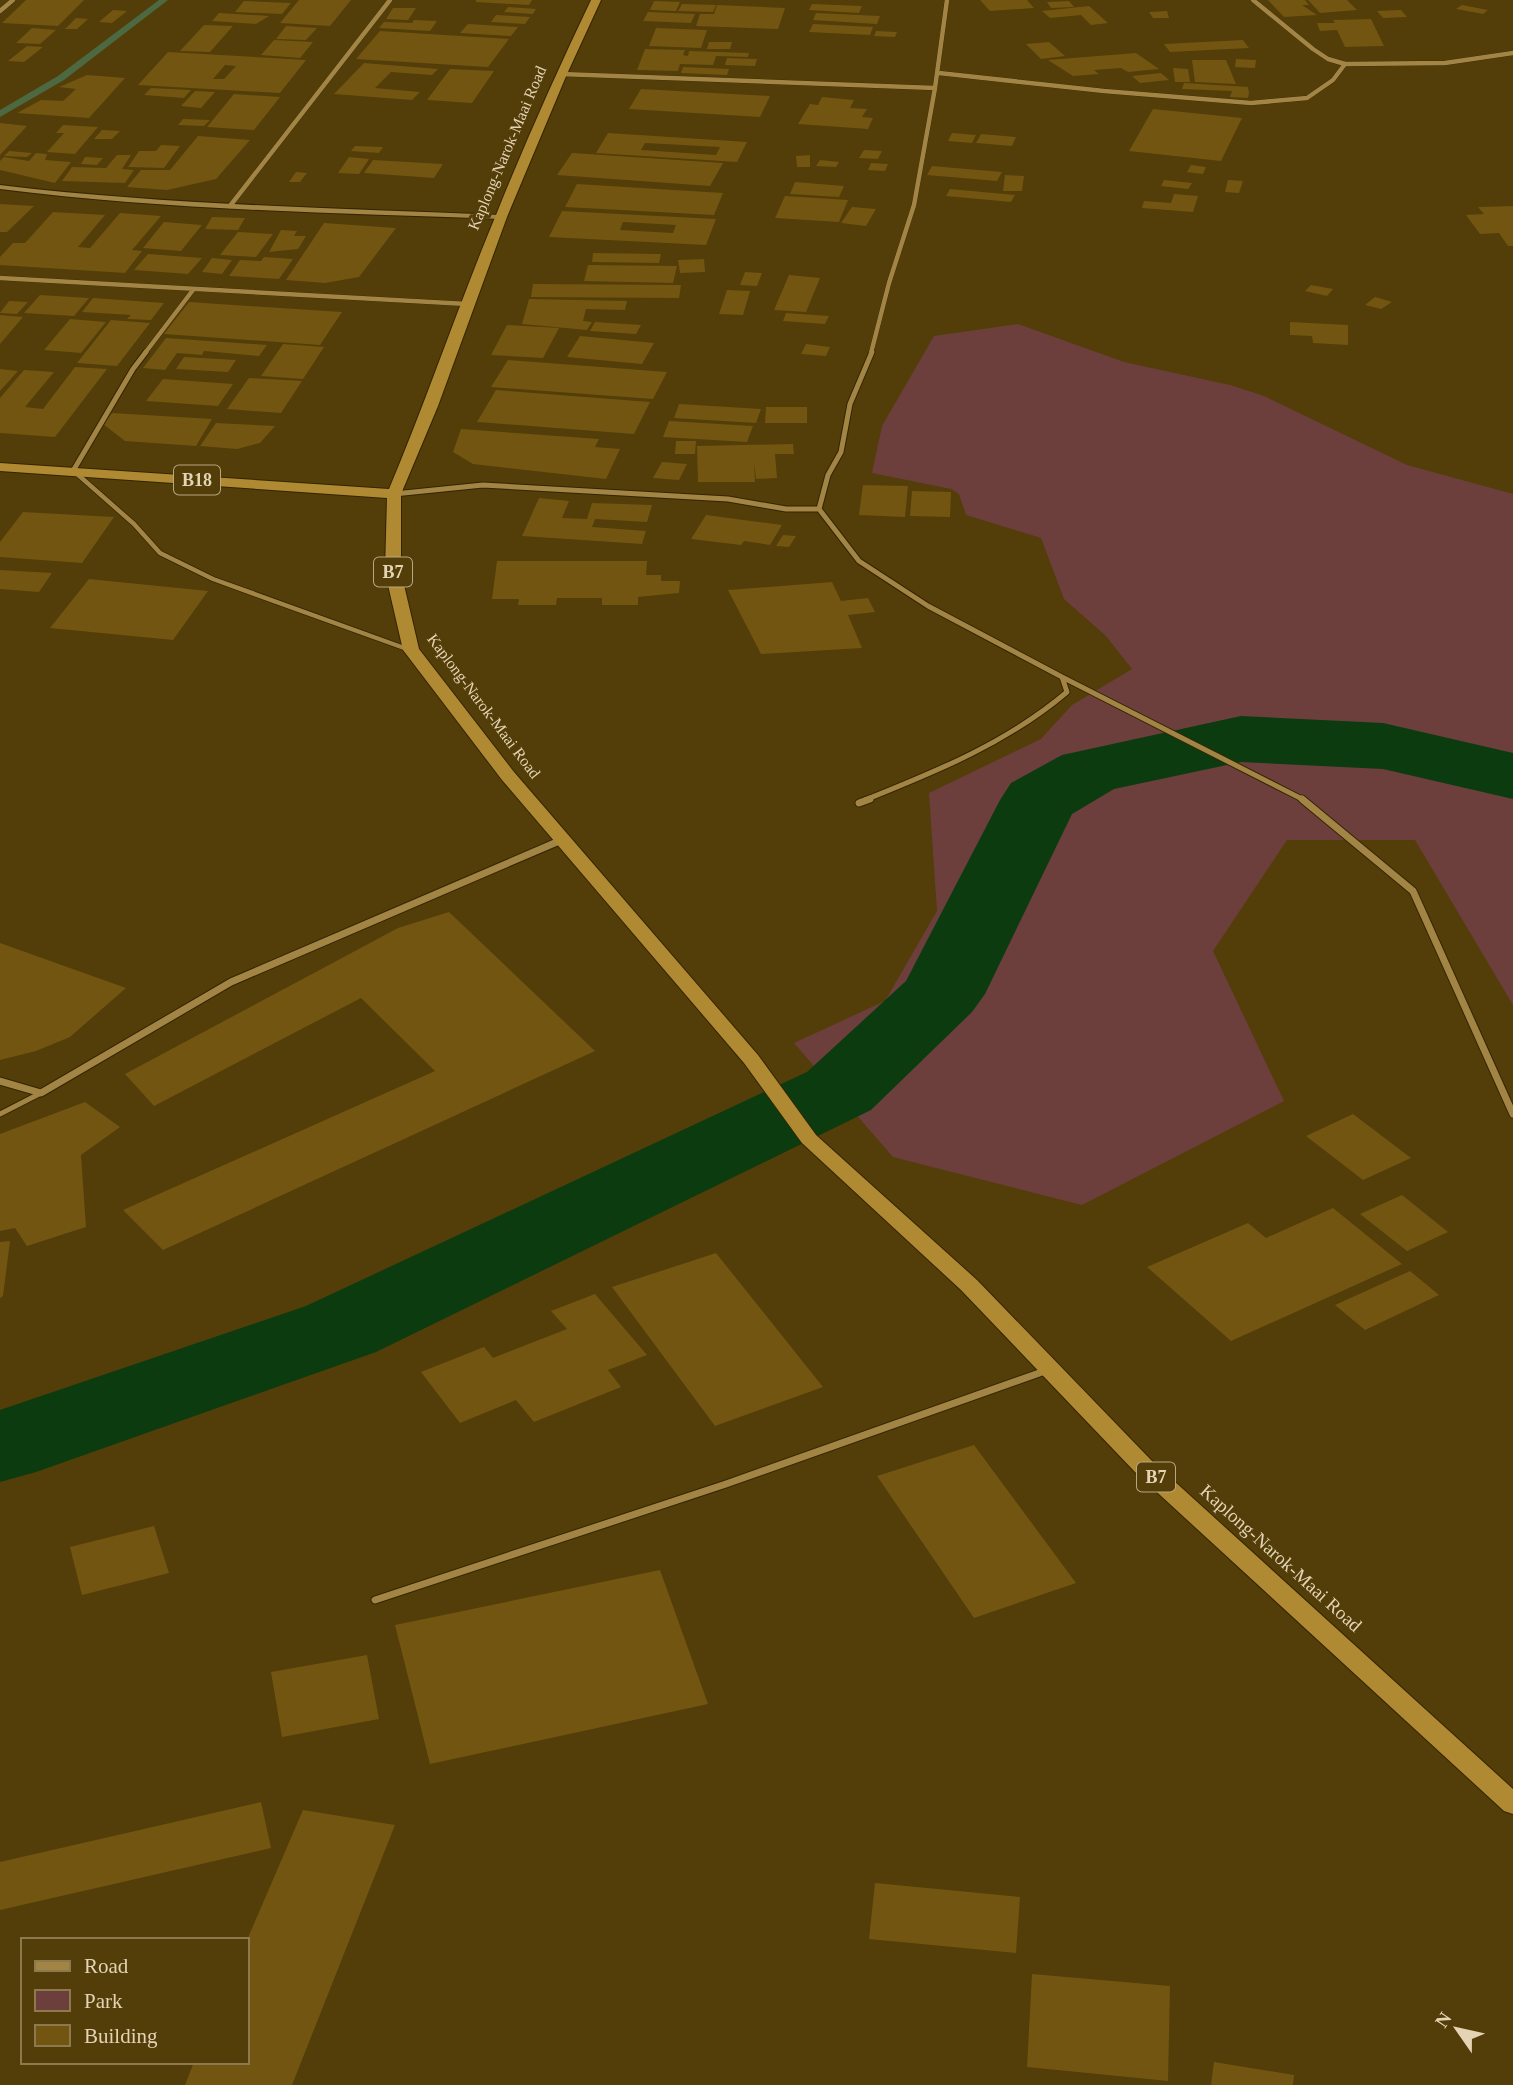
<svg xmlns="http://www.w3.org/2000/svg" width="1513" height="2085" font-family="Georgia,serif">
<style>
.green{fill:#6c3f3c}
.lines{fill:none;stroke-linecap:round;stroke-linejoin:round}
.stream{fill:#4c6941;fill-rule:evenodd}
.river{fill:#0b3b0f;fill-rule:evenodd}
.building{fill:#725510;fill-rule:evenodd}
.service-far2-casing{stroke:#342503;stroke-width:6}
.service-far1-casing{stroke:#342503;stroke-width:7}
.service-casing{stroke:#342503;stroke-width:9}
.minor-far2-casing{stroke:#342503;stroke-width:5}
.minor-far1-casing{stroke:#342503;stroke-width:7}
.minor-casing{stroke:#342503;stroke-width:9}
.tertiary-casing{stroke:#342503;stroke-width:2}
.trunk-casing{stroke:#342503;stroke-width:2}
.service-far2{stroke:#a28445;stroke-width:4.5}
.service-far1{stroke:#a28445;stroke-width:5}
.service{stroke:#a28445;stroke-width:7}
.minor-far2{stroke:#a28445;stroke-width:4.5}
.minor-far1{stroke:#a28445;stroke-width:5}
.minor{stroke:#a28445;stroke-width:7}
.tertiary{fill:#a28445;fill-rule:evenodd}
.trunk{fill:#b08a32;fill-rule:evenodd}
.labels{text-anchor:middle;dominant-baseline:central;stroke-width:6;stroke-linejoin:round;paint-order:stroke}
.far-street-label{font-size:16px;fill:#e4d4b5;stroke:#533d09}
.shield{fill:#533d09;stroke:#b8a781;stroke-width:2}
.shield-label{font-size:18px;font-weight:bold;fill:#e4d4b5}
.street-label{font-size:19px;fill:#e4d4b5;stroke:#533d09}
</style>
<rect width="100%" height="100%" fill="#533d09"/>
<path class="green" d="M 1018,324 L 1124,362 L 1230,385 L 1264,396 L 1407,465 L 1513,494 L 1513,1005 L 1415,840 L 1287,840 L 1213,951 L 1284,1101 L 1082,1205 L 893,1157 L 794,1043 L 885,1001 L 937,911 L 929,793 L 1041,739 L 1072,705 L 1132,669 L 1106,636 L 1064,599 L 1041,538 L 966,515 L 959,494 L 951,489 L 872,473 L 882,426 L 934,336 Z"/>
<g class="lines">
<path class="stream" d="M 159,0 L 168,0 L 64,80 L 0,117 L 0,110 L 58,76 Z"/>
<path class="river" d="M 1241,716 L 1383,723 L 1513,753 L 1513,799 L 1383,769 L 1241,762 L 1114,789 L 1072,814 L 985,994 L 972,1012 L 871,1110 L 376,1352 L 36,1472 L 0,1482 L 0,1410 L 306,1306 L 807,1072 L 906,981 L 1000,800 L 1011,783 L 1062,755 Z"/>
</g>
<path class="building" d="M 26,0 L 84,0 L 58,26 L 2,23 Z
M 299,0 L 351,0 L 330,26 L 280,23 Z
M 476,0 L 532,0 L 529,5 L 476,2 Z
M 980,0 L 1027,0 L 1034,8 L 990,11 Z
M 1268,0 L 1305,0 L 1309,5 L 1302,5 L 1317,15 L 1284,17 Z
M 1308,0 L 1347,0 L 1357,10 L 1320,13 Z
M 244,1 L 291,3 L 282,14 L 235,12 Z
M 654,1 L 680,2 L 676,11 L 650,10 Z
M 1069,1 L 1074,7 L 1051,8 L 1047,2 Z
M 682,4 L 716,5 L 713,12 L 678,11 Z
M 812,4 L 862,6 L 859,13 L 809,10 Z
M 717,5 L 785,8 L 778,29 L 696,26 L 700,14 L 714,14 Z
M 1462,5 L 1488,10 L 1483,14 L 1456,9 Z
M 1089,6 L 1108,23 L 1091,25 L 1081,15 L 1050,18 L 1042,11 Z
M 508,7 L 536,9 L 533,14 L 504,12 Z
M 393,8 L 416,8 L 408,20 L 386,19 Z
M 113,10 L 127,11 L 112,23 L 99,22 Z
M 1401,10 L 1407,17 L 1383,18 L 1377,11 Z
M 1167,11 L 1169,18 L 1153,18 L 1149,12 Z
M 648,12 L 695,14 L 691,23 L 643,21 Z
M 219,13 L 269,16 L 256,24 L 212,21 Z
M 816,13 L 880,16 L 877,24 L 813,20 Z
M 496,15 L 530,17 L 525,24 L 491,22 Z
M 76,18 L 88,19 L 77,29 L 65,29 Z
M 1371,19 L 1384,46 L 1345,47 L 1337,30 L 1320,31 L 1317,23 L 1335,23 L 1333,20 Z
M 414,20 L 437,21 L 430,31 L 379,28 L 384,22 L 412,23 Z
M 468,24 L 518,27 L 511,36 L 460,33 Z
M 813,24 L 873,27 L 870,35 L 809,32 Z
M 204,25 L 233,26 L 210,52 L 180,51 Z
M 286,26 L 317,28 L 306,40 L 276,39 Z
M 32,28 L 56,30 L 40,44 L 16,43 Z
M 656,28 L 707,30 L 701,48 L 649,46 Z
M 380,31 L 509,39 L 488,67 L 356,59 Z
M 876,31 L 897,32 L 895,37 L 874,36 Z
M 274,40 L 313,42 L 300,58 L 261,55 Z
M 1243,40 L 1249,48 L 1170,52 L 1164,44 Z
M 709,42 L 732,42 L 730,49 L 707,49 Z
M 1049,42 L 1065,56 L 1041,59 L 1026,44 Z
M 27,46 L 43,47 L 24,62 L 8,61 Z
M 645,49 L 685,50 L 683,55 L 688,56 L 689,51 L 749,53 L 748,57 L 716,56 L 713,65 L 680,64 L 678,71 L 637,70 Z
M 168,52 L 306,60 L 280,93 L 138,85 ZM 225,65 L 236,66 L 224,79 L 213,79 Z
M 1136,53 L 1159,69 L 1128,72 L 1121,68 L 1094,70 L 1099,74 L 1073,76 L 1048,60 Z
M 727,58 L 757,59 L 755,66 L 725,65 Z
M 1236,59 L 1256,60 L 1255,68 L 1235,67 Z
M 1192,60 L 1226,60 L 1236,84 L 1195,82 Z
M 364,63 L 438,69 L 432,75 L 391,72 L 375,88 L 420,92 L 412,100 L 334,94 Z
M 683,67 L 729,69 L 727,75 L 681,73 Z
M 1173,68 L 1188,69 L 1190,82 L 1175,82 Z
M 450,69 L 494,71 L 472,103 L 427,100 Z
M 1161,73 L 1169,80 L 1140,83 L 1132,76 Z
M 87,75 L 125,78 L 89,118 L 17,113 L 41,100 L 63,101 L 76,89 L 59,87 Z
M 1184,83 L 1248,87 L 1249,93 L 1248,98 L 1230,97 L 1232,91 L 1182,89 Z
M 151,88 L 191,90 L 184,98 L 144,95 Z
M 641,89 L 770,96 L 760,117 L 629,109 Z
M 195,91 L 215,92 L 201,108 L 181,106 Z
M 234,94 L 280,97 L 254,130 L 207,127 Z
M 822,97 L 854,100 L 850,108 L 867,109 L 862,117 L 873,118 L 868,129 L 798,124 L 810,104 L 818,105 Z
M 1153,109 L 1242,118 L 1221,161 L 1129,151 Z
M 183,119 L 210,120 L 204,126 L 178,125 Z
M 0,123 L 27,126 L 0,155 Z
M 63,125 L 98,127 L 75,154 L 47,152 L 64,133 L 56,133 Z
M 102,130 L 120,131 L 112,139 L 94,139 Z
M 608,133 L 747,142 L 737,162 L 596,153 ZM 645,143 L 720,147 L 716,155 L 641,150 Z
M 952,133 L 976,135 L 972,143 L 948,141 Z
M 981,134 L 1016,137 L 1012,146 L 976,143 Z
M 198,136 L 250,140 L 216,179 L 167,190 L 127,187 L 141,170 L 170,170 Z
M 161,145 L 180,146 L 164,168 L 128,167 L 139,151 L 156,151 Z
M 355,146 L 383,147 L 379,153 L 351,151 Z
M 864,150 L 882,151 L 878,159 L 859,158 Z
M 9,151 L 32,153 L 27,157 L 4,156 Z
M 36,153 L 47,154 L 45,160 L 71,162 L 55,183 L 0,170 L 0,161 L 4,157 L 29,161 Z
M 572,153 L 723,163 L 710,186 L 557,175 Z
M 117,155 L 131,155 L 122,169 L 134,170 L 125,183 L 62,181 L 72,167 L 106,168 Z
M 810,155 L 810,167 L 797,167 L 796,156 Z
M 85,157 L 103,158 L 97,165 L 81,164 Z
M 349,157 L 369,159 L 359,174 L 338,173 Z
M 373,160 L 443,164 L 434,178 L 364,173 Z
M 820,160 L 839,162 L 836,167 L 816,166 Z
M 871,163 L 888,164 L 885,171 L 868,170 Z
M 1191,165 L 1206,167 L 1203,174 L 1187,172 Z
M 932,166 L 1002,172 L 997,181 L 927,175 Z
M 296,172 L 307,173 L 300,182 L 289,182 Z
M 1005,175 L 1024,176 L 1022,191 L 1003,191 Z
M 1164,180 L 1192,183 L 1188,189 L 1161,186 Z
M 1228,180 L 1243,181 L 1239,193 L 1225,192 Z
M 795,182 L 844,186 L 839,197 L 790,194 Z
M 577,184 L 723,193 L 714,215 L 565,207 Z
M 950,189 L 1015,195 L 1011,202 L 946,196 Z
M 1174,194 L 1198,196 L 1193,212 L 1142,208 L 1144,201 L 1171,203 Z
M 785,196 L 848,200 L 839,222 L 775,218 Z
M 0,204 L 34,206 L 7,232 L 0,232 Z
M 1513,206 L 1513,246 L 1508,246 L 1499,233 L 1480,234 L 1466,215 L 1484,214 L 1478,207 Z
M 852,207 L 876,209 L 866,226 L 841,223 Z
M 562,211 L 716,219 L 706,245 L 549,237 ZM 623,222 L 676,225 L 673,233 L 620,230 Z
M 53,212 L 105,215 L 78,247 L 90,248 L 120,213 L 161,216 L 132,250 L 142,251 L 125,273 L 0,265 L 0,257 L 13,243 L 25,243 Z
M 212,217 L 245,218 L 238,230 L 205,229 Z
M 164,222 L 202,225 L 181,251 L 143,248 Z
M 324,223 L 396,228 L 359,277 L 325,283 L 286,280 Z
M 281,230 L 297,231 L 294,236 L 306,236 L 298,249 L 269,252 Z
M 238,232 L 273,234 L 256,257 L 220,255 Z
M 593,253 L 661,254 L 659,263 L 592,262 Z
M 148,254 L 202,258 L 188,274 L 134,270 Z
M 264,257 L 293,259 L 279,279 L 229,276 L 240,260 L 261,261 Z
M 212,258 L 232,260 L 222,274 L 202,272 Z
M 704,259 L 705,272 L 680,273 L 678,260 Z
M 588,265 L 677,266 L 673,283 L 584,281 Z
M 745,272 L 762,273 L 757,286 L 740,285 Z
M 789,275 L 820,278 L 806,312 L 774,310 Z
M 533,284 L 681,285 L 679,298 L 531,297 Z
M 1311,285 L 1333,289 L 1327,296 L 1305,291 Z
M 727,290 L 750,291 L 743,315 L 719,314 Z
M 40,295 L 89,298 L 74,316 L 24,313 Z
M 1375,297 L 1392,302 L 1381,309 L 1365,305 Z
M 93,298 L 164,303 L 151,320 L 127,319 L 131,315 L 82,312 Z
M 529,299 L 627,301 L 625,310 L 586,309 L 583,321 L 592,322 L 587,330 L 522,324 Z
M 9,301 L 28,302 L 17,314 L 0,313 Z
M 189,302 L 342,312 L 320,345 L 164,334 Z
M 786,313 L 829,316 L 825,324 L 783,321 Z
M 0,315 L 23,317 L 0,344 Z
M 70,319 L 106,322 L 81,353 L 44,350 Z
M 111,320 L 150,323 L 117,366 L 77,363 Z
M 595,322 L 641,325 L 636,334 L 590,331 Z
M 1290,322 L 1348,325 L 1348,345 L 1313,343 L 1312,336 L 1290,335 Z
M 507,325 L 559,328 L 543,358 L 491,355 Z
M 580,336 L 654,343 L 642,364 L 567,357 Z
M 166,338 L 267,345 L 259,356 L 204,351 L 202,355 L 177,353 L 165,370 L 143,368 Z
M 283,344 L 324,347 L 303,379 L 261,376 Z
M 806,344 L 830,347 L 826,356 L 801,354 Z
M 184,357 L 236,360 L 228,372 L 176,369 Z
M 508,360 L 667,372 L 653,399 L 491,387 Z
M 75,367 L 107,369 L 55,437 L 0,433 L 0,398 L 24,370 L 54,372 L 25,407 L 43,409 Z
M 0,369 L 18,371 L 0,391 Z
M 249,378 L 302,381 L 281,413 L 227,409 Z
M 163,379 L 233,384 L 218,406 L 146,401 Z
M 496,390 L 650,402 L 634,434 L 477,422 Z
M 679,404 L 761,409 L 756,423 L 674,418 Z
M 766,407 L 807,407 L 807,423 L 765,423 Z
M 112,413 L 212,419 L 196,446 L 125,441 L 103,424 Z
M 669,421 L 753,426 L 747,442 L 663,437 Z
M 216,423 L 275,426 L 260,443 L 237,449 L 200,446 Z
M 461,429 L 599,439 L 595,447 L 620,449 L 606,479 L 473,464 L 453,452 Z
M 676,441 L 696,441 L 695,454 L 675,454 Z
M 793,444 L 794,454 L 775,454 L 777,478 L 756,479 L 754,462 L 755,482 L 698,482 L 697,446 Z
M 662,462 L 687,464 L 679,480 L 653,478 Z
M 863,485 L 908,486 L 905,517 L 859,515 Z
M 912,491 L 951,492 L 950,517 L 910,516 Z
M 539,498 L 569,501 L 562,518 L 587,519 L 592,503 L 652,505 L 647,522 L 595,519 L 592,527 L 646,531 L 642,544 L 522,536 Z
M 23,512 L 114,517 L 82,563 L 0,557 L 0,542 Z
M 706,515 L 782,525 L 770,545 L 744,541 L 741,545 L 691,539 Z
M 783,535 L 796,536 L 789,547 L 776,546 Z
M 497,561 L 647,561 L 646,575 L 661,575 L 661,581 L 680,581 L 679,593 L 638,597 L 638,605 L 602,605 L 602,598 L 557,598 L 556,605 L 518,605 L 519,599 L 492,599 Z
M 0,570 L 52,573 L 39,592 L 0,589 Z
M 89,579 L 208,591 L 173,640 L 50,628 Z
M 832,582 L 841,601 L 868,598 L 875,612 L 848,615 L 862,648 L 761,654 L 728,590 Z
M 449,912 L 595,1051 L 163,1250 L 123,1210 L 435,1071 L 361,998 L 154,1106 L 125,1074 L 398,928 Z
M 0,943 L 126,988 L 70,1037 L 36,1051 L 0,1060 Z
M 85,1102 L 120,1127 L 81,1155 L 86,1227 L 27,1246 L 15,1228 L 0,1231 L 0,1134 Z
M 1353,1114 L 1411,1158 L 1363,1180 L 1306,1136 Z
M 1402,1195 L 1448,1232 L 1407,1251 L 1360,1214 Z
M 1333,1208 L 1402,1264 L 1231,1341 L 1147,1267 L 1248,1223 L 1266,1238 Z
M 10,1241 L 3,1296 L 0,1298 L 0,1242 Z
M 716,1253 L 823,1387 L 715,1426 L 612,1287 Z
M 1410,1271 L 1439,1295 L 1365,1330 L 1335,1305 Z
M 595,1294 L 647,1355 L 608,1370 L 621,1387 L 534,1422 L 516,1400 L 460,1423 L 421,1372 L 484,1347 L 493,1358 L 567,1329 L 551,1311 Z
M 974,1445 L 1076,1583 L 974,1618 L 877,1476 Z
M 154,1526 L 169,1573 L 82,1595 L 70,1547 Z
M 660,1570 L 708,1704 L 430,1764 L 395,1625 Z
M 367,1655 L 379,1719 L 282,1737 L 271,1672 Z
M 261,1802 L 271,1848 L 0,1910 L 0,1862 Z
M 303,1810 L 395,1825 L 292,2085 L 185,2085 L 194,2062 L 247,2062 L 247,1940 Z
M 875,1883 L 1020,1897 L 1016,1953 L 869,1939 Z
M 1032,1974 L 1170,1986 L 1168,2081 L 1027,2067 Z
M 1214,2062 L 1294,2075 L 1293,2085 L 1211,2085 Z"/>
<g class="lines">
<g class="service-far2-casing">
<path id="service-far2" d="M 76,473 L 134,524 L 160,553 L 213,579 L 407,649"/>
</g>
<g class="service-far1-casing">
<path id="service-far1" d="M 0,1114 L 41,1093"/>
</g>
<g class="service-casing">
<path id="service" d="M 375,1600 L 726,1484 L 1045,1371"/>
</g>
<g class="minor-far2-casing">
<path id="minor-far2" d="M 1253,0 L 1313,49 L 1328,59 L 1345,64 L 1445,63 L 1513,53
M 0,11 L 13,0
M 939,73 L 1104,91 L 1251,103 L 1307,98 L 1333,80 L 1345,64
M 561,74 L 935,88 L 947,0
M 230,206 L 390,0
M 0,278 L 467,304
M 145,353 L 193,290
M 871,353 L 889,283 L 914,205 L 935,88"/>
</g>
<g class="minor-far1-casing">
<path id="minor-far1" d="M 73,471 L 133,369 L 146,352
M 394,494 L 483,485 L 728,499 L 786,509 L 819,509 L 828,475 L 841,452 L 850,404 L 872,352
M 819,509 L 859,561 L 928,606 L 1062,677 L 1067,692 C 1007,743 937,771 865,800
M 1062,677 L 1304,800"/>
</g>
<g class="minor-casing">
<path id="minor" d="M 1302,799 L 1413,891 L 1513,1114
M 859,803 L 870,799
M 0,1081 L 41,1093 L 231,982 L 564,839"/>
</g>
<g class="tertiary-casing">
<path id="tertiary" d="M 0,185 C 166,205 334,208 501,215 L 505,217 L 501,219 C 334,213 166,210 0,189 Z"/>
</g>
<g class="trunk-casing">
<path id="trunk" d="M 591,0 L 601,0 L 567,74 L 507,217 L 438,406 L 401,494 L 401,572 L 419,649 L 514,772 L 758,1055 L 816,1135 L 977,1280 L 1151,1460 L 1513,1789 L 1513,1814 L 1504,1811 L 1135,1472 L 961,1290 L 802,1143 L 744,1063 L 502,780 L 403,650 L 385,572 L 387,498 L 0,471 L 0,463 L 389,489 C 427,399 458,306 496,215 C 525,143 557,71 591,0 Z"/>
</g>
<use href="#service-far2" class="service-far2"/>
<use href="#service-far1" class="service-far1"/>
<use href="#service" class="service"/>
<use href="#minor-far2" class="minor-far2"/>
<use href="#minor-far1" class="minor-far1"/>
<use href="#minor" class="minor"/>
<use href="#tertiary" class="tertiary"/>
<use href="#trunk" class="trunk"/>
</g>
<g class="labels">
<g class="far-street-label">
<text transform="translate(507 148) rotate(-67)">Kaplong-Narok-Maai Road</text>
<text transform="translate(484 706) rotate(53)">Kaplong-Narok-Maai Road</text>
</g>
<g class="shield">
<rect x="174" y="465.5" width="46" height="29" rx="5"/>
<rect x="374" y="557.5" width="38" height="29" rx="5"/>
<rect x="1137" y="1462.5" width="38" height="29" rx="5"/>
</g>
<g class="shield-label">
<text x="197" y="480">B18</text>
<text x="393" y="572">B7</text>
<text x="1156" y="1477">B7</text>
</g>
<g class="street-label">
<text transform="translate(1281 1558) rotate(42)">Kaplong-Narok-Maai Road</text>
</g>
</g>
<rect x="21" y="1938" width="228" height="126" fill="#533d09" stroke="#8d794e" stroke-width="2"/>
<rect x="35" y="1961" width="35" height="10" fill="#a28445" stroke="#8d794e" stroke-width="2"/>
<text x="84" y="1973" font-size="21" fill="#e4d4b5">Road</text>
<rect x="35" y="1990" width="35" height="21" fill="#6c3f3c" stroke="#8d794e" stroke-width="2"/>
<text x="84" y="2008" font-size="21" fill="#e4d4b5">Park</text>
<rect x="35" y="2025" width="35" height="21" fill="#725510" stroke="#8d794e" stroke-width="2"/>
<text x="84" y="2043" font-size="21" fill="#e4d4b5">Building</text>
<g transform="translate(1457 2029) rotate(304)" stroke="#533d09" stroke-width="5" paint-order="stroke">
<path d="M0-5L12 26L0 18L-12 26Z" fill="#e4d4b5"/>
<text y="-10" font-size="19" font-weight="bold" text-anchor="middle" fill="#e4d4b5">N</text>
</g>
</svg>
